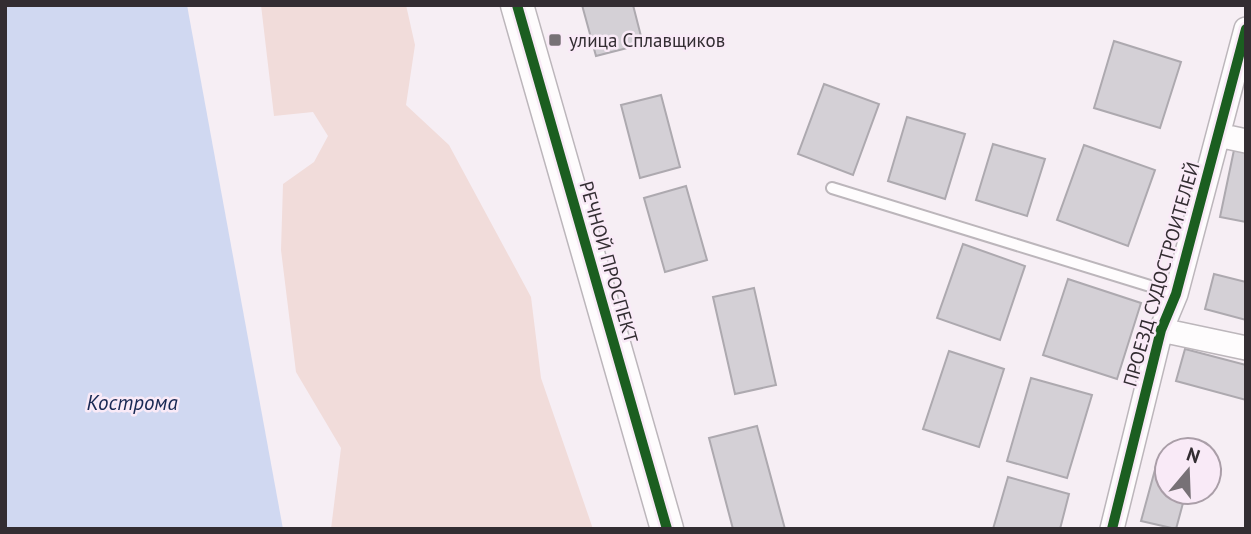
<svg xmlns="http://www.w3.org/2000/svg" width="1251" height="534" font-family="'PT Sans',sans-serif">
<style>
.green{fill:#f1dcda}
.water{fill:#d0d8f1}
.building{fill:#d4d0d6;stroke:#ada9af;stroke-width:2}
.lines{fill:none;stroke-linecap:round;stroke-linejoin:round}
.lane-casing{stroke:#bcb6bb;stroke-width:14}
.street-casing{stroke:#bcb6bb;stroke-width:26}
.secondary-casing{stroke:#bcb6bb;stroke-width:35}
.lane{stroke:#fefcfd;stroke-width:10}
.street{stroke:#fefcfd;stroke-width:23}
.secondary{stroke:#fefcfd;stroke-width:32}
.cycleway-casing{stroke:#f9eaf7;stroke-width:15}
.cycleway{stroke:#1b5e20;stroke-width:10}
.poi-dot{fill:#777176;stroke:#f9eaf7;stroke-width:2.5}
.labels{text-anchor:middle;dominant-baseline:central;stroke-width:5;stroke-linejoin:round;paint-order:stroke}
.poi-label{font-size:19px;fill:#332d32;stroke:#f9eaf7;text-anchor:start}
.street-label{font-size:19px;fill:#332d32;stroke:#f9eaf7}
.water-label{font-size:21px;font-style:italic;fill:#182853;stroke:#f9eaf7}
</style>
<rect width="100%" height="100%" fill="#f6eef4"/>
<path class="green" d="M 261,5 L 406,5 L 415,45 L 406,105 L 449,145 L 531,297 L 541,378 L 593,529 L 331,529 L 341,448 L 296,372 L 281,250 L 283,184 L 314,162 L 328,136 L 313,112 L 274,116 Z"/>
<path class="water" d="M 5,5 L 187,5 L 283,529 L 5,529 Z"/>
<path class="building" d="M 582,5 L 633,5 L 643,44 L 596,56 Z
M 1114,41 L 1181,62 L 1160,128 L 1094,108 Z
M 824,84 L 879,104 L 853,175 L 798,154 Z
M 661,95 L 680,167 L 640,178 L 621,105 Z
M 907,117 L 965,134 L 945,199 L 888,181 Z
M 993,144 L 1045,159 L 1027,216 L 976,200 Z
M 1084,145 L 1155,170 L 1128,246 L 1057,220 Z
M 1234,150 L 1246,152 L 1246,222 L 1220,217 Z
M 686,186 L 707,260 L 665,272 L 644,198 Z
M 963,244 L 1025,266 L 1000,340 L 937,318 Z
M 1214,274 L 1246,282 L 1246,320 L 1205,309 Z
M 1068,279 L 1141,303 L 1117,379 L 1043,355 Z
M 754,288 L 776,385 L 735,394 L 713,297 Z
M 1185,349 L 1246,365 L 1246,400 L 1176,381 Z
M 949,351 L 1004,369 L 979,447 L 923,429 Z
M 1031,378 L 1092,395 L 1067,478 L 1007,461 Z
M 757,426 L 785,529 L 733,529 L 709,438 Z
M 1156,466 L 1167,469 L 1167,492 L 1186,492 L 1176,529 L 1141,521 Z
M 1008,477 L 1069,494 L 1060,529 L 993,529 Z"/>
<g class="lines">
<g class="lane-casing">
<path id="lane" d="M 832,188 L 1176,294"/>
</g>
<g class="street-casing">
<path id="street" d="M 1218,135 L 1246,141
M 1161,330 L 1246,348
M 1112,529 L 1161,330 L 1176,294 L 1246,29"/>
</g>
<g class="secondary-casing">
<path id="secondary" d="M 517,5 L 667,529"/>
</g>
<use href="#lane" class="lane"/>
<use href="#street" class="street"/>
<use href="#secondary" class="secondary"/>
<g class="cycleway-casing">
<path id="cycleway" d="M 517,5 L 667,529
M 1112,529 L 1161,330 L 1176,294 L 1246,29"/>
</g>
<use href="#cycleway" class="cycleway"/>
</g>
<rect class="poi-dot" x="548" y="33" width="14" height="14" rx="3.5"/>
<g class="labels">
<g class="poi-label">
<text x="569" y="40">улица Сплавщиков</text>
</g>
<g class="street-label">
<text transform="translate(609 262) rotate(74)">РЕЧНОЙ ПРОСПЕКТ</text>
<text transform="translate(1161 274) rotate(-74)">ПРОЕЗД СУДОСТРОИТЕЛЕЙ</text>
</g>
<g class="water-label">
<text x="132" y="402">Кострома</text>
</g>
</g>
<rect width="1251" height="534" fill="none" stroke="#332d32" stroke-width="14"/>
<g transform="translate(1188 471) rotate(19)"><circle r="33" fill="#f9eaf7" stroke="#aa9ea8" stroke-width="2"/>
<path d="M0-5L12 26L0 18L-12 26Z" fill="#777176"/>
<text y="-10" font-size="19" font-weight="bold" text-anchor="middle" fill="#332d32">N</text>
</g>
</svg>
